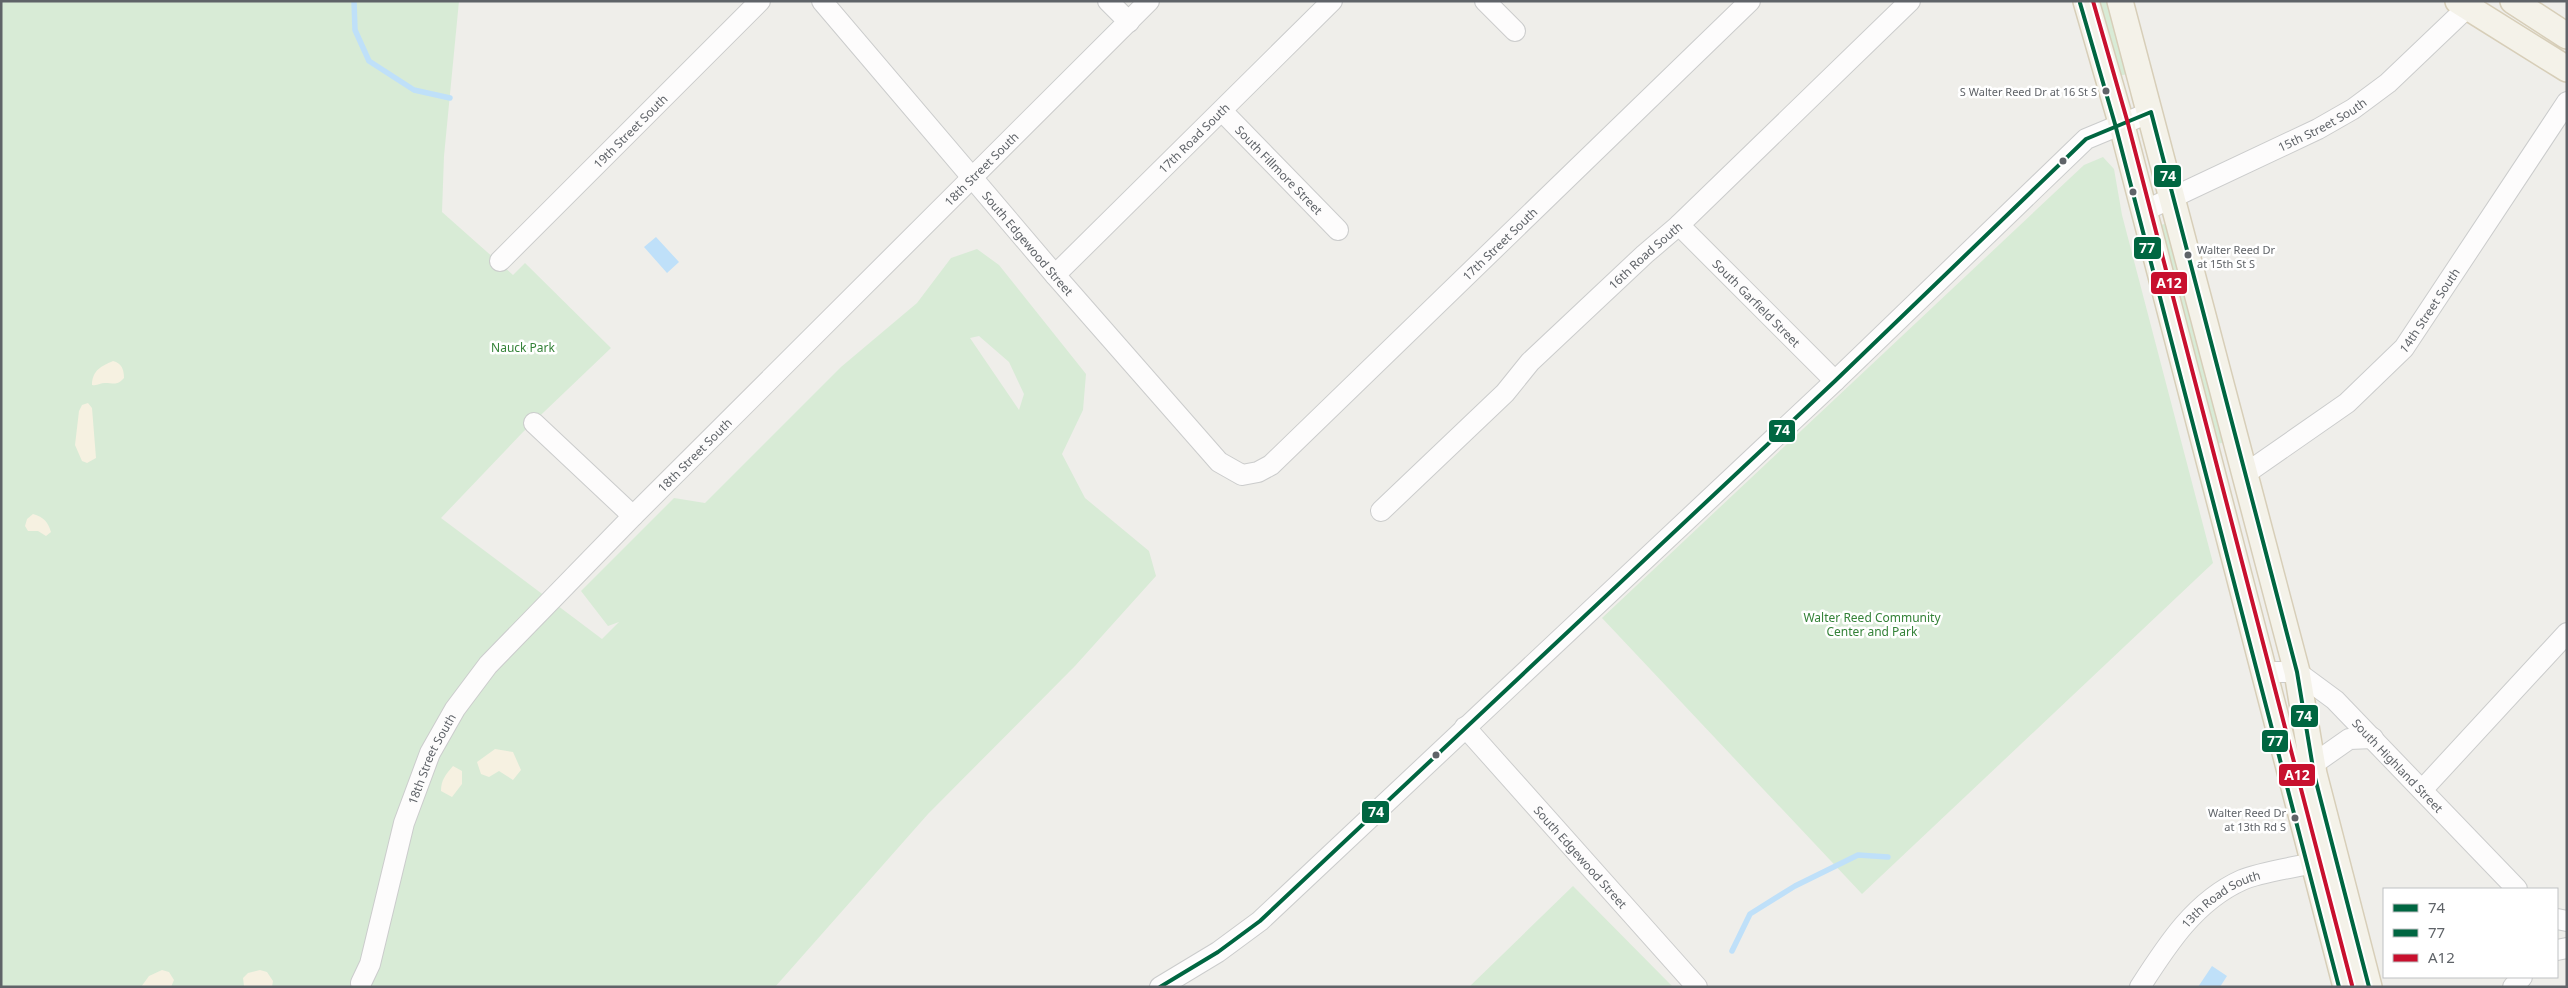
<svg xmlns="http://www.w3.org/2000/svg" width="2568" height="988" font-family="'Noto Sans',sans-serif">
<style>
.green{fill:#d8ebd6;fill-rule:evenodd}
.sand{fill:#f6f1e1}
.water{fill:#bfe0f9}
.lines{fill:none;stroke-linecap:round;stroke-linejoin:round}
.stream{stroke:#bfe0f9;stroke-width:5.5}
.minor-casing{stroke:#cbcccc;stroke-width:22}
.major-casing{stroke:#d7ceb8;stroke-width:28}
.minor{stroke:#fdfcfc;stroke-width:20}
.major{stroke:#f4f2e9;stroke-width:25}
.bus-1-casing{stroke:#fff;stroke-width:8}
.bus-2-casing{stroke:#fff;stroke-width:8}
.bus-3-casing{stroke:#fff;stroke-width:8}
.bus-1{stroke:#006641;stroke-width:4}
.bus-2{stroke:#006641;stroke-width:4}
.bus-3{stroke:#c8102e;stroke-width:4}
.bus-dot{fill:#5f6368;stroke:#fff;stroke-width:2}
.labels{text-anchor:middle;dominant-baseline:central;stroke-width:5;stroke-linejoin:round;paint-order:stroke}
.bus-label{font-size:11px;fill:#5f6368;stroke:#fff;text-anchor:end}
.street-label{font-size:12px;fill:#5f6368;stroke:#fff}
.park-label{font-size:12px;fill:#348238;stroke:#fff}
.line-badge{stroke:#fff;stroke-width:2}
.badge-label{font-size:14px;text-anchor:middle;font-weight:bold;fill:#fff}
</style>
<rect width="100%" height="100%" fill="#efeeea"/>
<path class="green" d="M 1,1 L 459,1 L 444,156 L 442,212 L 513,275 L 525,263 L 611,348 L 523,432 L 441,518 L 602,639 L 619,622 L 608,626 L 581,591 L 674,498 L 705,503 L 841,367 L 917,303 L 951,258 L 977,249 L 999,265 L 1086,374 L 1083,410 L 1062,454 L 1085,498 L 1149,551 L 1156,576 L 1075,666 L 928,814 L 775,987 L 1,987 ZM 979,336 L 1009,362 L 1024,394 L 1019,410 L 970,338 Z
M 2094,1 L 2108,1 L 2129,74 L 2117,76 Z
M 2103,157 L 2114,169 L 2122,215 L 2213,563 L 1862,894 L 1602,618 L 2084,165 Z
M 2169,223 L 2225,442 L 2214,445 L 2156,226 Z
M 1573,886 L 1673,987 L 1469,987 Z"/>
<path class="sand" d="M 113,361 C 122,363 124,370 124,378 C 117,386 114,383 105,383 C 100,383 98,386 92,385 C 92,370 102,366 113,361 Z
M 88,403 L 92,408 L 96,458 L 87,463 L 82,461 L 75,445 L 79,411 L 82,405 Z
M 33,514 C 44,517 48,522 51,532 L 46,536 L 38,531 L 28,531 L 25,526 L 27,519 Z
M 495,749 L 513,752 L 521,770 L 513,780 L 499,771 L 489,777 L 481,774 L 477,762 Z
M 453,766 L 462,771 L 462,784 L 452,797 L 441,791 C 441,780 446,774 453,766 Z
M 162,970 L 169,972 L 174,980 L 171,987 L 141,987 L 149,976 Z
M 260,970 L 267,972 L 273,981 L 272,987 L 244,986 L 243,978 L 248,973 Z"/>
<path class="water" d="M 656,237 L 679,262 L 667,273 L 644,247 Z
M 2212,966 L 2227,976 L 2220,987 L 2198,987 Z"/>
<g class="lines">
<path class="stream" d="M 354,1 L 355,30 L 369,61 L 414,90 L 450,98
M 1732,951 L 1750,914 L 1795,886 L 1858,855 L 1888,857"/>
<g class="minor-casing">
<g id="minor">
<path id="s1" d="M 822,1 L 1055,275 L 1219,462 L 1242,475 L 1258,472 L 1271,465 L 1750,1"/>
<path d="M 1108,1 L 1129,22"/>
<path d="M 1485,1 L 1515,31"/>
<path id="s2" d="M 1222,111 L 1338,230"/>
<path id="s3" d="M 2144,211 L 2318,129 L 2353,109 L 2388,83 L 2474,1"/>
<path id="s4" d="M 1679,225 L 1835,381"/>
<path id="s5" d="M 500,261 L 760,1"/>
<path id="s6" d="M 1055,275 L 1332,1"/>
<path d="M 534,423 L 633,516"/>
<path id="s7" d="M 2245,474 L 2347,403 L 2404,348 L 2567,102"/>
<path id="s8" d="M 1381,511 L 1505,393 L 1530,362 L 1645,254 L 1679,225 L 1910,1"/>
<path id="s9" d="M 2264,672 L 2297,672 L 2335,700 L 2517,889"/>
<path id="s10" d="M 1465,727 L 1697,987"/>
<path d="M 2312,765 L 2349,739 L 2373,738"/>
<path d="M 2422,790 L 2567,633"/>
<path d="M 2557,919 L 2567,921"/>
<path d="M 2557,950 L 2567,948"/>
<path id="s11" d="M 361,983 L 370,964 L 404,823 L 430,753 L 455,709 L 488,665 L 633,516 L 1149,1"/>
<path d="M 1160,987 L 1218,952 L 1260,921 L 1835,381 L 2086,139 L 2151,112"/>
<path id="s12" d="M 2140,987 C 2167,945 2195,901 2242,880 C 2263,871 2304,866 2328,860"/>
<path d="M 2513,987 L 2522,977"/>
</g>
</g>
<g class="major-casing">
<path id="major" d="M 2086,1 L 2121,122 L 2346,987
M 2120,1 L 2297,672 L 2314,774 L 2369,987
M 2458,1 L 2567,69
M 2513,1 L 2567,36"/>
</g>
<use href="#minor" class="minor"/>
<use href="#major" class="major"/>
<g class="bus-1-casing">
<path id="bus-1" d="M 1160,987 L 1218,952 L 1260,921 L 1835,381 L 2086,139 L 2151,112 L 2297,672 L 2314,774 L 2369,987"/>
</g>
<g class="bus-2-casing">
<path id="bus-2" d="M 2080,3 L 2115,124 L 2339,987"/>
</g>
<g class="bus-3-casing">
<path id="bus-3" d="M 2093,1 L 2127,120 L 2352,985"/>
</g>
<use href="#bus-1" class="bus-1"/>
<use href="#bus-2" class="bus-2"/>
<use href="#bus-3" class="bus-3"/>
</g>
<g class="bus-dot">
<circle cx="2106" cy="91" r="4.5"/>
<circle cx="2063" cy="161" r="4.5"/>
<circle cx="2133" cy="192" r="4.5"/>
<circle cx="2188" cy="255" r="4.5"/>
<circle cx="1436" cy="755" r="4.5"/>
<circle cx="2295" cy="818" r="4.5"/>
</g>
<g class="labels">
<g class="bus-label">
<text x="2097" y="91">S Walter Reed Dr at 16 St S</text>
<text x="2197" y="249" text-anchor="start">Walter Reed Dr<tspan x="2197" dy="14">at 15th St S</tspan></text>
<text x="2286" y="812">Walter Reed Dr<tspan x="2286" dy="14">at 13th Rd S</tspan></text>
</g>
<g class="street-label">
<text stroke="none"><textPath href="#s3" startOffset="198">15th Street South</textPath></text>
<text stroke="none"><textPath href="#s5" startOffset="184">19th Street South</textPath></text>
<text stroke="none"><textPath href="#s6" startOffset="195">17th Road South</textPath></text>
<text stroke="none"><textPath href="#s11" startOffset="1046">18th Street South</textPath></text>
<text stroke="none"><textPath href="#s2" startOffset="82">South Fillmore Street</textPath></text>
<text stroke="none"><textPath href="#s1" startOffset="318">South Edgewood Street</textPath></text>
<text stroke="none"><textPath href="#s1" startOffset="984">17th Street South</textPath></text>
<text stroke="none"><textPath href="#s8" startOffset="368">16th Road South</textPath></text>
<text stroke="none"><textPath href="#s4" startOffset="110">South Garfield Street</textPath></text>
<text stroke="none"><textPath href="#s7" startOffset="249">14th Street South</textPath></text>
<text stroke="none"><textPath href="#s11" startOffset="641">18th Street South</textPath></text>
<text stroke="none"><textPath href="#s11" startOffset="236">18th Street South</textPath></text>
<text stroke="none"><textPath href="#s9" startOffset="171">South Highland Street</textPath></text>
<text stroke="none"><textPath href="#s10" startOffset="174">South Edgewood Street</textPath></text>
<text stroke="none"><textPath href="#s12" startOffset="122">13th Road South</textPath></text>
</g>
<g class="park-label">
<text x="523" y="347">Nauck Park</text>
<text x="1872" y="617">Walter Reed Community<tspan x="1872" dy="14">Center and Park</tspan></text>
</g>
</g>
<g class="line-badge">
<rect x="2153" y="164" width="29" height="24" rx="5" fill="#006641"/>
<rect x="2133" y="236" width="29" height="24" rx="5" fill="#006641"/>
<rect x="2150" y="271" width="38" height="24" rx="5" fill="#c8102e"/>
<rect x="1768" y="419" width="28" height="24" rx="5" fill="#006641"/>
<rect x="2290" y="704" width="29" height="24" rx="5" fill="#006641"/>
<rect x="2261" y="729" width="28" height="24" rx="5" fill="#006641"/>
<rect x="2278" y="763" width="38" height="24" rx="5" fill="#c8102e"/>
<rect x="1361" y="800" width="29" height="24" rx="5" fill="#006641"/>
</g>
<g class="badge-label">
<text x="2168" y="181">74</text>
<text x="2147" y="253">77</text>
<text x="2169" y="288">A12</text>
<text x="1782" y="435">74</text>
<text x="2304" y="721">74</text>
<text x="2275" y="746">77</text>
<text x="2297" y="780">A12</text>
<text x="1376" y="817">74</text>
</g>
<rect width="2568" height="988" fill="none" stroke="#5f6368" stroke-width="5"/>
<rect x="2383" y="888" width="175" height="90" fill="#ffffff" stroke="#bfc1c3"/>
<rect x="2393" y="904" width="25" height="8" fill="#006641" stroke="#bfc1c3"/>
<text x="2428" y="913" font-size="15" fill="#5f6368">74</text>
<rect x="2393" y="929" width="25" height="8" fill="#006641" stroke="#bfc1c3"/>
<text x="2428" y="938" font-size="15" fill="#5f6368">77</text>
<rect x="2393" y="954" width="25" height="8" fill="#c8102e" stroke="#bfc1c3"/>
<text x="2428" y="963" font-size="15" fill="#5f6368">A12</text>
</svg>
